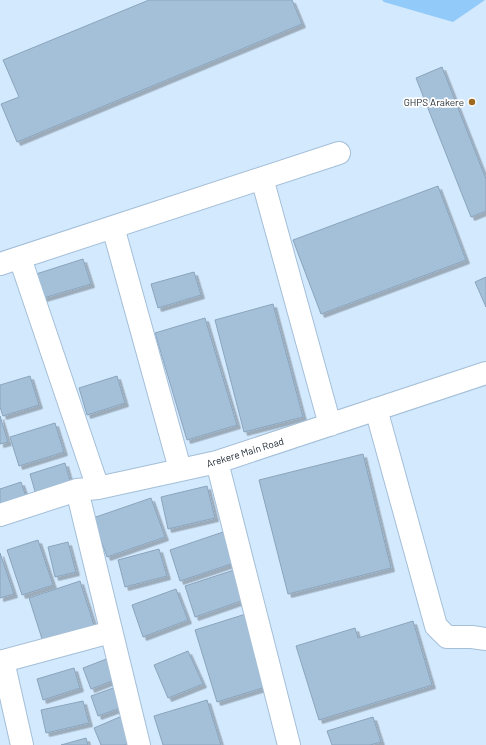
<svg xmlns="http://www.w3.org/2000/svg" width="486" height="745" font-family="Barlow,sans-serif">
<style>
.green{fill:#92cafa}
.building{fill:#a4c0d8;stroke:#8aa4bc;filter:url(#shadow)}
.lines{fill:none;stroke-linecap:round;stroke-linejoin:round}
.minor-casing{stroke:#a4bfd8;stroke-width:24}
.minor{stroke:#fff;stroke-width:22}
.poi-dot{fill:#9e6a21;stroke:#fff;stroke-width:1.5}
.labels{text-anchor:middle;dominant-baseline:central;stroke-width:3.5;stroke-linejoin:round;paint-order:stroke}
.poi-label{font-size:10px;fill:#1c262f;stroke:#fff;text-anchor:end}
.street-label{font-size:10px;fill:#1c262f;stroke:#fff}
</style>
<defs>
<filter id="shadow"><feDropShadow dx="3.5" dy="3.5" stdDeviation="0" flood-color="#0004"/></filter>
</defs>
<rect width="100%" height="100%" fill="#d3e9fe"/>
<path class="green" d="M 382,0 L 485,0 L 453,22 L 384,2 Z"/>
<path class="building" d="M 149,0 L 292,0 L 302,24 L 17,142 L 1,104 L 19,97 L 3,60 Z
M 442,67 L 486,179 L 486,211 L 471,217 L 416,78 Z
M 438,186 L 466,260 L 321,314 L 293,240 Z
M 83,259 L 91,284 L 40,299 L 33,275 Z
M 194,272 L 201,295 L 158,308 L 151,284 Z
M 486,277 L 486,307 L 475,282 Z
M 273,304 L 303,417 L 244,432 L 215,320 Z
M 205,318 L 237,425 L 187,440 L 155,333 Z
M 30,376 L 39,405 L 3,416 L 0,407 L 0,385 Z
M 117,376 L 125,403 L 87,415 L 79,388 Z
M 0,416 L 8,442 L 0,444 Z
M 55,423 L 64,452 L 19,466 L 10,437 Z
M 363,454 L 391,568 L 288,594 L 259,480 Z
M 65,463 L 71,484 L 36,495 L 30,474 Z
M 21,482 L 28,503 L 0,513 L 0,489 Z
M 207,486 L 215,518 L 168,529 L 161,497 Z
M 151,498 L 165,537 L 107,557 L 93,518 Z
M 223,532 L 234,563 L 180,581 L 170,550 Z
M 38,540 L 53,585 L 22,595 L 7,550 Z
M 68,542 L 76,572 L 55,577 L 48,547 Z
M 159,549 L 167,576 L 125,587 L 118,560 Z
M 0,553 L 14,594 L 0,598 Z
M 234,570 L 244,600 L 195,617 L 185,586 Z
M 80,581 L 94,625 L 43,642 L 29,598 Z
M 176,589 L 188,620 L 143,637 L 132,605 Z
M 249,613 L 272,685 L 217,702 L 195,630 Z
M 413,621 L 432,685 L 319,720 L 296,646 L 355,628 L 358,638 Z
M 188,651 L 203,684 L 168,698 L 154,665 Z
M 109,658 L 117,679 L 91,689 L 83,668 Z
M 74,668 L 80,688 L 43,700 L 37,679 Z
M 116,687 L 123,707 L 98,716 L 91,696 Z
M 207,700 L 221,745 L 163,745 L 154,716 Z
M 83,701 L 89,723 L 46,733 L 41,710 Z
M 122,716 L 133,741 L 124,745 L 101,745 L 94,728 Z
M 373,717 L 381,742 L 370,745 L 332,745 L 327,731 Z
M 86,738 L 88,745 L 61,745 Z"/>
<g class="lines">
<g class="minor-casing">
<path id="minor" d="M 262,178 L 330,425
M 113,227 L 180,469
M 20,258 L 98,488
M 0,264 L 339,153
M 376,409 L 436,626 L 447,637 L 472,637 L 486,639
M 217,462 L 289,745
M 77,490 L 139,745
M 0,515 L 77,490 L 98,488 L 217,462 L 486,373
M 3,661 L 22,745
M 0,662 L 111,632"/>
</g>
<use href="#minor" class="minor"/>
</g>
<circle class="poi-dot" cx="472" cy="102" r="4"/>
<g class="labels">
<g class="poi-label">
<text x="464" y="102">GHPS Arakere</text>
</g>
<g class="street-label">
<text transform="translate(245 452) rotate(-17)">Arekere Main Road</text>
</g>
</g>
</svg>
